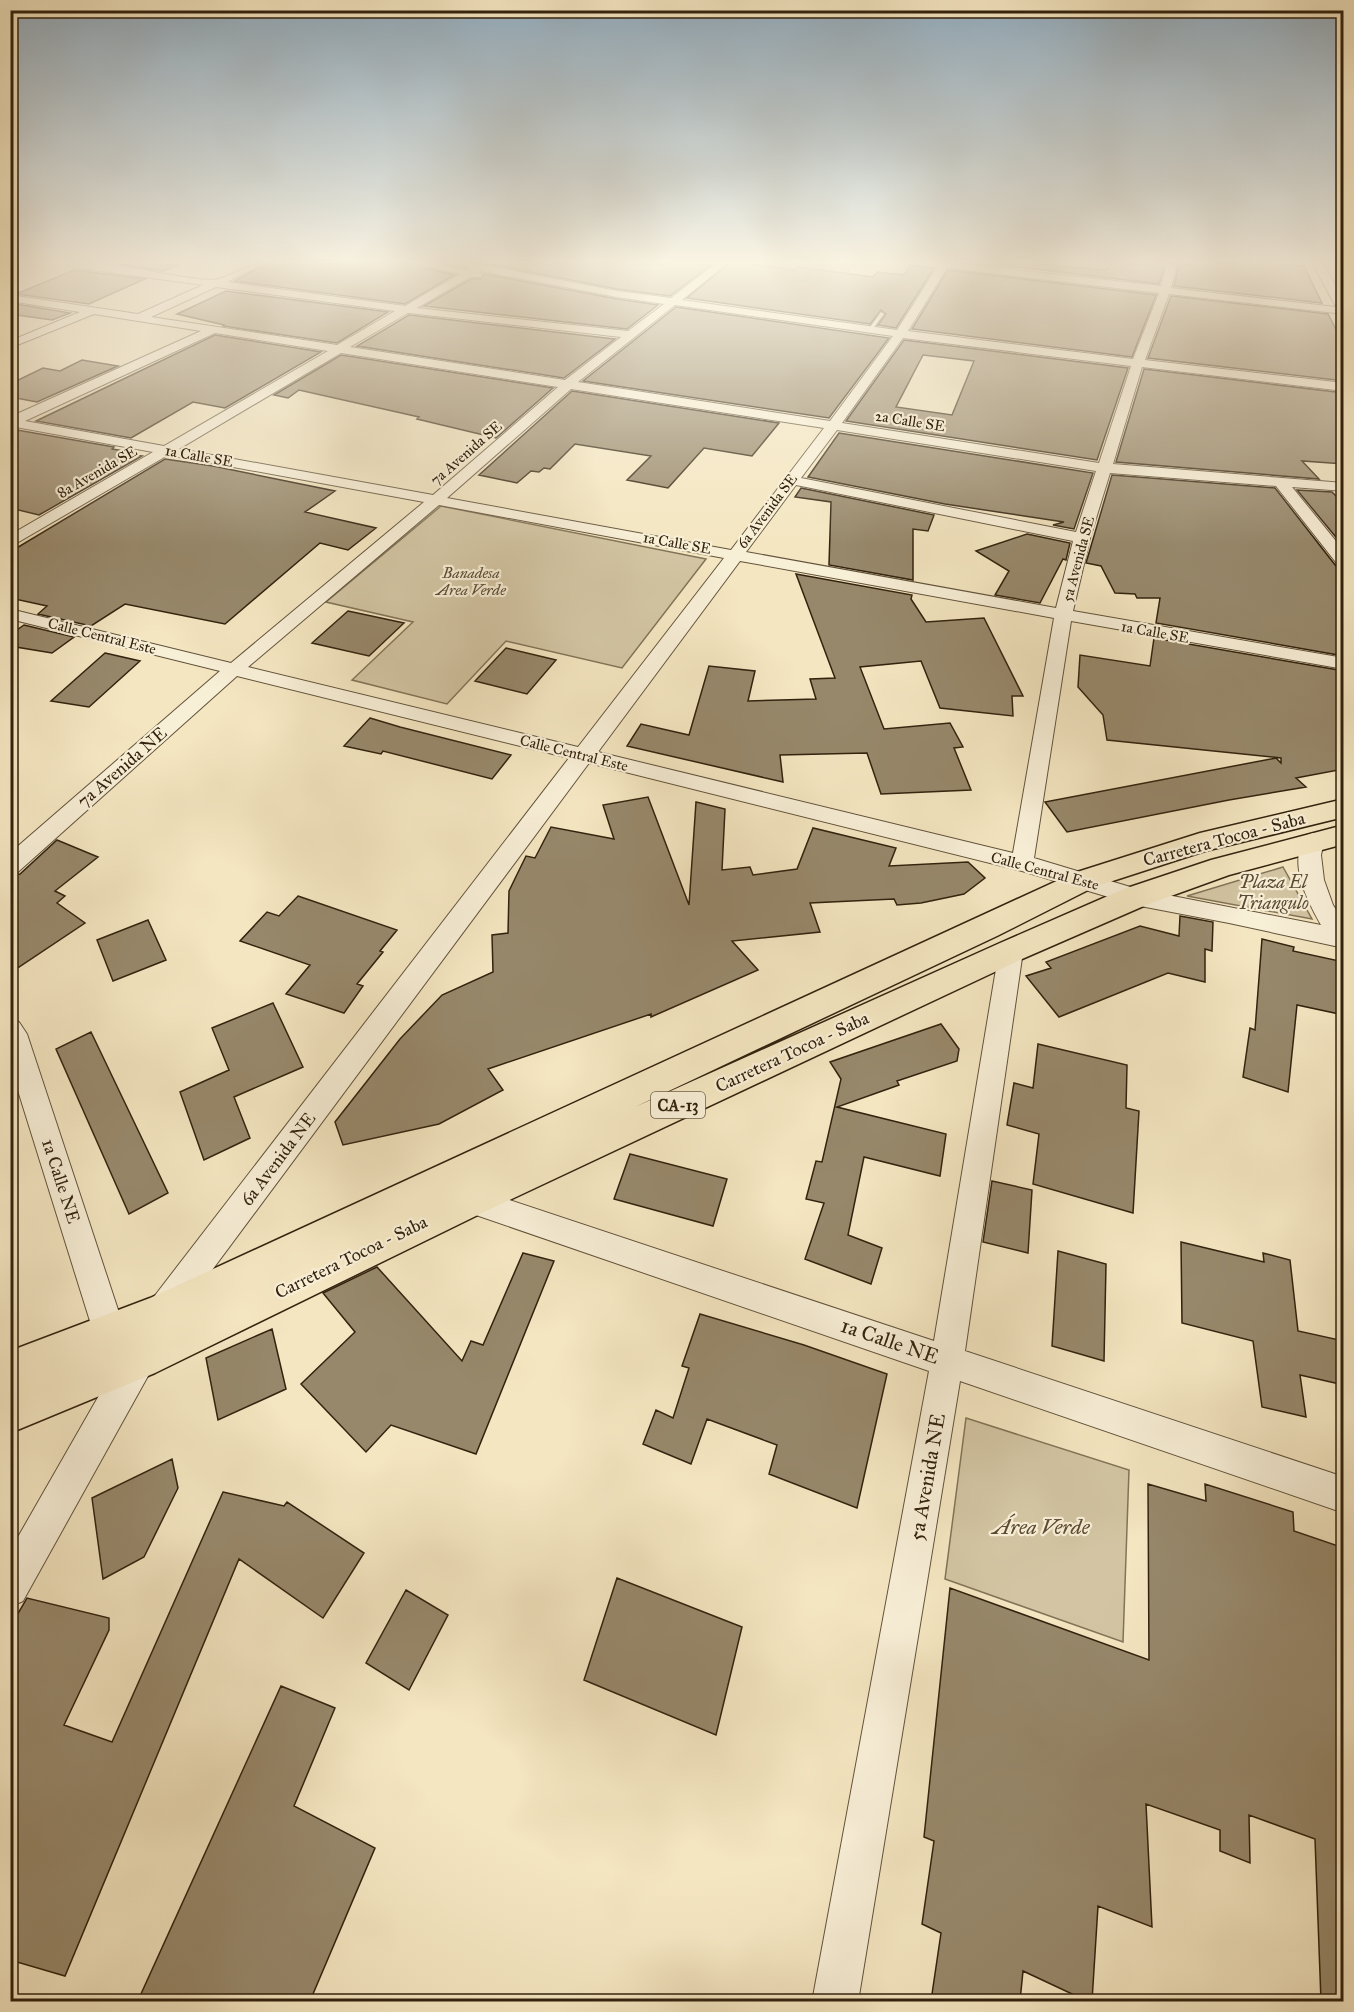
<svg xmlns="http://www.w3.org/2000/svg" width="1354" height="2012" font-family="'IM FELL Great Primer',serif">
<style>
.green{fill:#d3c5a3;stroke:#827458;stroke-width:1.5}
.building{fill:#97886b;stroke:#32220e;stroke-width:1.5;fill-rule:evenodd}
.lines{fill:none;stroke-linecap:round;stroke-linejoin:round}
.lane-casing{stroke:#62533b;stroke-width:3}
.street-casing{stroke:#62533b;stroke-width:2}
.primary-casing{stroke:#32220e;stroke-width:3}
.lane{fill:#f8efd7;fill-rule:evenodd}
.street{fill:#f8efd7;fill-rule:evenodd}
.primary{fill:#f4e6c1;fill-rule:evenodd}
.labels{text-anchor:middle;dominant-baseline:central;stroke-width:4.5;stroke-linejoin:round;paint-order:stroke}
.far-street-label{font-size:15px;fill:#32220e;stroke:#f8efd7}
.far-park-label{font-size:15px;font-style:italic;fill:#5a4b33;stroke:#f8efd7}
.shield{fill:#f8efd7;stroke:#6d604a;stroke-width:1.5}
.shield-label{font-size:16px;font-weight:bold;fill:#32220e}
.street-label{font-size:18px;fill:#32220e;stroke:#f8efd7}
.park-label{font-size:18px;font-style:italic;fill:#5a4b33;stroke:#f8efd7}
.near-street-label{font-size:21px;fill:#32220e;stroke:#f8efd7}
.near-park-label{font-size:21px;font-style:italic;fill:#5a4b33;stroke:#f8efd7}
</style>
<rect width="100%" height="100%" fill="#f4e6c1"/>
<filter id="stains"><feTurbulence type="fractalNoise" baseFrequency=".00333" numOctaves="4"/><feColorMatrix values="0 0 0 0 .2 0 0 0 0 .09 0 0 0 0 .02 0 0 0 .5 -.17"/></filter>
<radialGradient id="worn" r=".72"><stop offset=".6" stop-color="#630" stop-opacity="0"/><stop offset="1" stop-color="#630" stop-opacity=".3"/></radialGradient>
<path class="green" d="M 725,264 L 856,264 L 828,289 L 713,273 Z
M 441,506 L 706,559 L 622,668 L 506,641 L 447,704 L 352,680 L 413,622 L 326,602 Z
M 1283,867 L 1312,919 L 1187,896 Z
M 966,1418 L 1129,1470 L 1123,1642 L 945,1579 Z"/>
<path class="building" d="M 118,264 L 181,264 L 163,271 Z
M 265,264 L 421,264 L 424,268 L 454,275 L 405,304 L 235,281 Z
M 489,264 L 712,264 L 670,296 L 617,289 Z
M 728,264 L 750,264 L 794,270 L 798,267 L 873,277 L 877,272 L 904,275 L 910,265 L 934,268 L 896,328 L 878,325 L 886,314 L 881,310 L 870,324 L 687,298 Z
M 993,264 L 1038,264 L 1107,270 L 1110,264 L 1165,264 L 1159,284 Z
M 1179,264 L 1271,264 L 1304,266 L 1322,303 L 1174,286 Z
M 74,270 L 145,279 L 89,304 L 16,294 Z
M 948,270 L 1156,295 L 1132,357 L 912,329 Z
M 484,274 L 617,299 L 658,305 L 627,329 L 424,306 L 471,279 L 481,279 Z
M 226,291 L 388,312 L 337,343 L 223,326 L 224,325 L 177,314 Z
M 1171,296 L 1328,314 L 1344,345 L 1344,381 L 1148,358 Z
M 10,303 L 70,313 L 52,320 L 10,314 Z
M 676,307 L 889,338 L 829,418 L 583,381 Z
M 409,315 L 615,339 L 564,378 L 357,346 Z
M 215,335 L 321,352 L 225,408 L 193,402 L 131,438 L 36,421 Z
M 904,340 L 1128,368 L 1097,460 L 846,421 ZM 923,355 L 974,361 L 952,415 L 896,407 Z
M 341,355 L 553,388 L 496,438 L 417,419 L 419,417 L 299,390 L 288,398 L 274,395 Z
M 82,360 L 118,366 L 37,402 L 10,397 L 10,384 L 43,368 L 60,371 Z
M 1144,369 L 1344,393 L 1344,464 L 1302,461 L 1319,479 L 1116,462 Z
M 572,391 L 779,423 L 752,456 L 704,448 L 668,488 L 627,480 L 651,456 L 575,444 L 550,469 L 544,468 L 539,472 L 531,471 L 517,483 L 479,475 Z
M 17,430 L 114,447 L 112,449 L 137,453 L 134,455 L 142,456 L 39,515 L 10,508 L 10,433 Z
M 839,433 L 1093,473 L 1074,529 L 1053,525 L 1064,522 L 945,504 L 808,477 Z
M 165,459 L 213,466 L 335,491 L 305,512 L 376,528 L 348,550 L 320,543 L 225,624 L 125,604 L 91,626 L 38,614 L 47,606 L 10,598 L 10,552 Z
M 1112,475 L 1275,488 L 1336,566 L 1344,569 L 1344,656 L 1156,623 L 1160,598 L 1137,598 L 1135,594 L 1115,593 L 1101,566 L 1086,563 Z
M 801,488 L 934,515 L 928,531 L 913,529 L 913,580 L 829,565 L 831,502 L 795,497 Z
M 1297,490 L 1332,492 L 1344,504 L 1344,547 Z
M 1027,534 L 1070,543 L 1066,560 L 1063,559 L 1040,603 L 995,595 L 1009,571 L 976,551 Z
M 796,574 L 912,595 L 911,599 L 926,622 L 984,618 L 1023,696 L 1012,696 L 1013,716 L 940,708 L 921,661 L 860,667 L 884,729 L 950,723 L 963,747 L 954,748 L 971,790 L 881,794 L 867,753 L 780,755 L 783,782 L 627,746 L 641,724 L 689,735 L 709,666 L 755,671 L 748,701 L 816,699 L 810,679 L 835,678 Z
M 348,611 L 404,623 L 369,656 L 312,643 Z
M 24,625 L 74,637 L 52,653 L 10,646 L 10,635 Z
M 1154,638 L 1344,671 L 1344,769 L 1296,778 L 1306,787 L 1229,800 L 1067,832 L 1045,802 L 1276,758 L 1281,763 L 1281,758 L 1107,740 L 1103,715 L 1078,687 L 1080,655 L 1150,666 Z
M 506,648 L 556,660 L 527,694 L 475,681 Z
M 105,653 L 140,661 L 89,707 L 51,701 Z
M 370,718 L 400,727 L 511,755 L 492,779 L 383,751 L 381,754 L 344,746 Z
M 648,797 L 689,905 L 696,802 L 725,809 L 722,870 L 750,867 L 753,875 L 797,869 L 813,828 L 896,848 L 889,866 L 968,862 L 985,878 L 964,894 L 921,903 L 897,905 L 894,899 L 810,903 L 820,932 L 732,941 L 758,970 L 651,1017 L 651,1014 L 488,1069 L 503,1090 L 439,1124 L 343,1145 L 335,1122 L 400,1039 L 442,995 L 493,972 L 492,935 L 508,933 L 509,891 L 526,856 L 535,858 L 551,827 L 614,839 L 603,805 Z
M 57,840 L 98,857 L 55,891 L 65,896 L 57,903 L 85,923 L 10,973 L 10,876 L 20,874 Z
M 298,896 L 397,930 L 380,951 L 383,952 L 357,984 L 363,986 L 344,1013 L 286,994 L 310,965 L 240,941 L 267,912 L 279,916 Z
M 1180,916 L 1213,922 L 1212,951 L 1205,949 L 1205,982 L 1168,973 L 1059,1017 L 1026,976 L 1051,968 L 1046,962 L 1140,926 L 1179,936 Z
M 148,920 L 166,960 L 113,981 L 97,940 Z
M 1262,939 L 1294,947 L 1293,951 L 1344,962 L 1344,1015 L 1297,1005 L 1288,1092 L 1243,1077 L 1250,1028 L 1255,1030 Z
M 273,1003 L 303,1067 L 234,1097 L 250,1138 L 204,1160 L 180,1092 L 229,1070 L 212,1028 Z
M 941,1024 L 959,1049 L 957,1061 L 897,1081 L 899,1085 L 837,1107 L 946,1134 L 940,1176 L 864,1157 L 848,1235 L 882,1248 L 871,1284 L 805,1259 L 824,1203 L 806,1199 L 816,1161 L 822,1162 L 841,1079 L 830,1062 Z
M 91,1032 L 168,1193 L 129,1214 L 56,1049 Z
M 1038,1044 L 1127,1065 L 1126,1108 L 1139,1111 L 1133,1213 L 1033,1184 L 1039,1134 L 1007,1125 L 1014,1083 L 1033,1088 Z
M 630,1154 L 727,1179 L 713,1226 L 614,1199 Z
M 992,1181 L 1032,1190 L 1028,1253 L 983,1242 Z
M 1181,1242 L 1264,1262 L 1263,1253 L 1290,1260 L 1298,1331 L 1344,1341 L 1344,1385 L 1300,1375 L 1306,1417 L 1262,1407 L 1253,1341 L 1182,1323 Z
M 1058,1251 L 1106,1264 L 1104,1361 L 1052,1346 Z
M 523,1253 L 554,1261 L 476,1454 L 391,1425 L 366,1452 L 301,1384 L 355,1332 L 323,1293 L 377,1267 L 462,1361 L 471,1341 L 483,1345 Z
M 700,1314 L 804,1345 L 887,1374 L 857,1508 L 769,1474 L 777,1445 L 707,1419 L 691,1464 L 643,1444 L 656,1410 L 673,1418 L 689,1368 L 682,1366 Z
M 272,1329 L 286,1389 L 218,1420 L 206,1358 Z
M 172,1459 L 178,1488 L 144,1557 L 103,1579 L 92,1498 Z
M 1148,1484 L 1206,1501 L 1205,1484 L 1293,1512 L 1294,1531 L 1344,1548 L 1344,2001 L 1321,2001 L 1315,1839 L 1249,1815 L 1250,1863 L 1220,1851 L 1220,1830 L 1146,1804 L 1152,1927 L 1098,1906 L 1092,2001 L 1087,2001 L 1023,1971 L 1020,2001 L 931,2001 L 941,1933 L 922,1924 L 934,1841 L 924,1837 L 950,1588 L 1149,1660 Z
M 223,1492 L 284,1506 L 287,1502 L 364,1553 L 323,1618 L 239,1559 L 65,1976 L 10,1960 L 10,1627 L 27,1598 L 109,1618 L 109,1630 L 64,1725 L 112,1742 Z
M 617,1578 L 742,1627 L 716,1735 L 584,1680 Z
M 406,1590 L 448,1615 L 409,1690 L 366,1663 Z
M 281,1686 L 335,1708 L 294,1806 L 375,1848 L 310,2001 L 156,2001 L 141,1994 Z"/>
<g class="lines">
<g class="lane-casing">
<path id="lane" d="M 881,312 L 884,314 L 872,330 L 868,330 Z"/>
</g>
<g class="street-casing">
<path id="street" d="M 67,264 C 114,259 163,277 210,280 C 226,281 243,264 263,264 L 227,282 L 405,306 L 460,274 L 424,266 L 423,264 L 440,264 L 467,270 L 469,268 L 457,264 L 479,264 L 617,291 L 671,298 L 715,264 L 726,264 L 682,300 L 897,330 L 938,266 L 936,264 L 963,264 L 1161,286 L 1167,264 L 1177,264 L 1171,288 L 1336,307 L 1313,264 L 1323,264 L 1344,300 L 1344,314 L 1169,294 L 1145,360 L 1344,383 L 1344,391 L 1142,367 L 1113,464 L 1344,483 L 1344,491 L 1292,487 L 1344,551 L 1344,567 L 1338,565 L 1276,486 L 1110,473 L 1090,538 L 1073,611 L 1344,658 L 1344,669 L 1071,621 L 1034,858 L 1137,889 L 1321,925 C 1307,900 1288,864 1305,836 L 1313,833 L 1321,836 L 1324,841 L 1321,855 L 1324,880 L 1333,905 L 1344,922 L 1344,948 L 1229,923 L 1135,905 L 1022,871 L 589,763 L 175,1320 L 164,1325 L 153,1320 L 148,1309 L 153,1298 L 569,758 L 237,676 L 18,872 L 10,874 L 10,853 L 220,671 L 10,619 L 10,609 L 231,663 L 424,502 L 168,455 L 10,547 L 10,535 L 153,452 L 10,426 L 10,417 L 201,331 L 94,314 L 10,348 L 10,341 L 80,312 L 10,301 L 10,295 L 138,314 L 203,285 L 72,267 ZM 947,268 L 1159,293 L 1133,359 L 908,331 ZM 480,271 L 617,297 L 664,304 L 628,331 L 417,308 L 470,277 L 481,277 L 482,275 L 478,272 ZM 216,287 L 395,311 L 337,345 L 151,317 ZM 675,305 L 893,336 L 830,421 L 578,382 ZM 408,313 L 409,313 L 621,337 L 565,380 L 350,347 ZM 215,333 L 328,351 L 164,446 L 25,421 ZM 903,338 L 1131,366 L 1099,463 L 842,423 ZM 341,353 L 558,387 L 433,495 L 179,449 ZM 571,389 L 824,428 L 731,550 L 447,498 ZM 837,430 L 1096,471 L 1076,532 L 801,478 ZM 796,485 L 1073,541 L 1056,608 L 746,552 ZM 439,505 L 724,558 L 578,747 L 248,667 ZM 740,561 L 1054,618 L 1013,853 L 598,752 Z
M 1011,942 L 1020,945 L 1023,951 L 965,1351 L 1344,1477 L 1344,1513 L 960,1381 L 858,2002 L 812,2002 L 929,1371 L 470,1213 L 453,1204 L 448,1195 L 453,1186 L 463,1182 L 479,1190 L 934,1341 L 999,951 L 1002,945 Z
M 10,1019 L 19,1022 L 27,1034 L 126,1334 L 121,1345 L 110,1350 L 99,1345 L 94,1334 L 10,1065 Z
M 141,1339 L 153,1343 L 157,1355 L 153,1367 L 23,1601 L 10,1607 L 10,1551 L 129,1343 Z"/>
</g>
<g class="primary-casing">
<path id="primary" d="M 1344,799 L 1344,817 L 1205,851 L 1094,887 L 997,936 L 635,1107 L 1000,943 L 1124,889 L 1211,860 L 1344,825 L 1344,844 L 1229,875 L 1146,905 L 1022,959 L 484,1212 L 155,1373 L 10,1433 L 10,1351 L 150,1298 L 1074,873 L 1200,833 Z"/>
</g>
<use href="#lane" class="lane"/>
<use href="#street" class="street"/>
<use href="#primary" class="primary"/>
</g>
<linearGradient id="sky" x2="0" y2="1"><stop stop-color="#92adc0"/><stop offset="0.48" stop-color="#faf4e3"/><stop offset="1" stop-color="#faf4e3" stop-opacity="0"/></linearGradient>
<rect width="1354" height="545" fill="url(#sky)"/>
<g class="labels">
<g class="far-street-label">
<text transform="translate(910 421) rotate(9)">2a Calle SE</text>
<text transform="translate(466 453) rotate(-41)">7a Avenida SE</text>
<text transform="translate(199 456) rotate(10)">1a Calle SE</text>
<text transform="translate(97 472) rotate(-30)">8a Avenida SE</text>
<text transform="translate(767 511) rotate(-53)">6a Avenida SE</text>
<text transform="translate(677 543) rotate(10)">1a Calle SE</text>
<text transform="translate(1078 559) rotate(-75)">5a Avenida SE</text>
<text transform="translate(1155 632) rotate(10)">1a Calle SE</text>
<text transform="translate(102 636) rotate(14)">Calle Central Este</text>
<text transform="translate(574 753) rotate(14)">Calle Central Este</text>
<text transform="translate(1045 871) rotate(15)">Calle Central Este</text>
</g>
<g class="far-park-label">
<text x="471" y="573">Banadesa<tspan x="471" dy="17">Area Verde</tspan></text>
</g>
<rect class="shield" x="651" y="1092" width="54" height="26" rx="4.5"/>
<g class="shield-label">
<text x="678" y="1105">CA-13</text>
</g>
<g class="street-label">
<text transform="translate(122 767) rotate(-41)">7a Avenida NE</text>
<text transform="translate(1224 839) rotate(-15)">Carretera Tocoa - Saba</text>
<text transform="translate(792 1052) rotate(-25)">Carretera Tocoa - Saba</text>
<text transform="translate(278 1159) rotate(-53)">6a Avenida NE</text>
<text transform="translate(61 1181) rotate(72)">1a Calle NE</text>
<text transform="translate(351 1257) rotate(-26)">Carretera Tocoa - Saba</text>
</g>
<g class="park-label">
<text x="1273" y="882">Plaza El<tspan x="1273" dy="21">Triangulo</tspan></text>
</g>
<g class="near-street-label">
<text transform="translate(890 1341) rotate(19)">1a Calle NE</text>
<text transform="translate(927 1477) rotate(-80)">5a Avenida NE</text>
</g>
<g class="near-park-label">
<text x="1041" y="1527">Área Verde</text>
</g>
</g>
<rect width="1354" height="2012" fill="none" stroke="#f4e6c1" stroke-width="36"/>
<rect x="12" y="12" width="1330" height="1988" fill="none" stroke="#32220e" stroke-width="3"/>
<rect x="18" y="18" width="1318" height="1976" fill="none" stroke="#32220e" stroke-width="1.5"/>
<rect width="100%" height="100%" filter="url(#stains)"/>
<rect width="100%" height="100%" fill="url(#worn)"/>
</svg>
